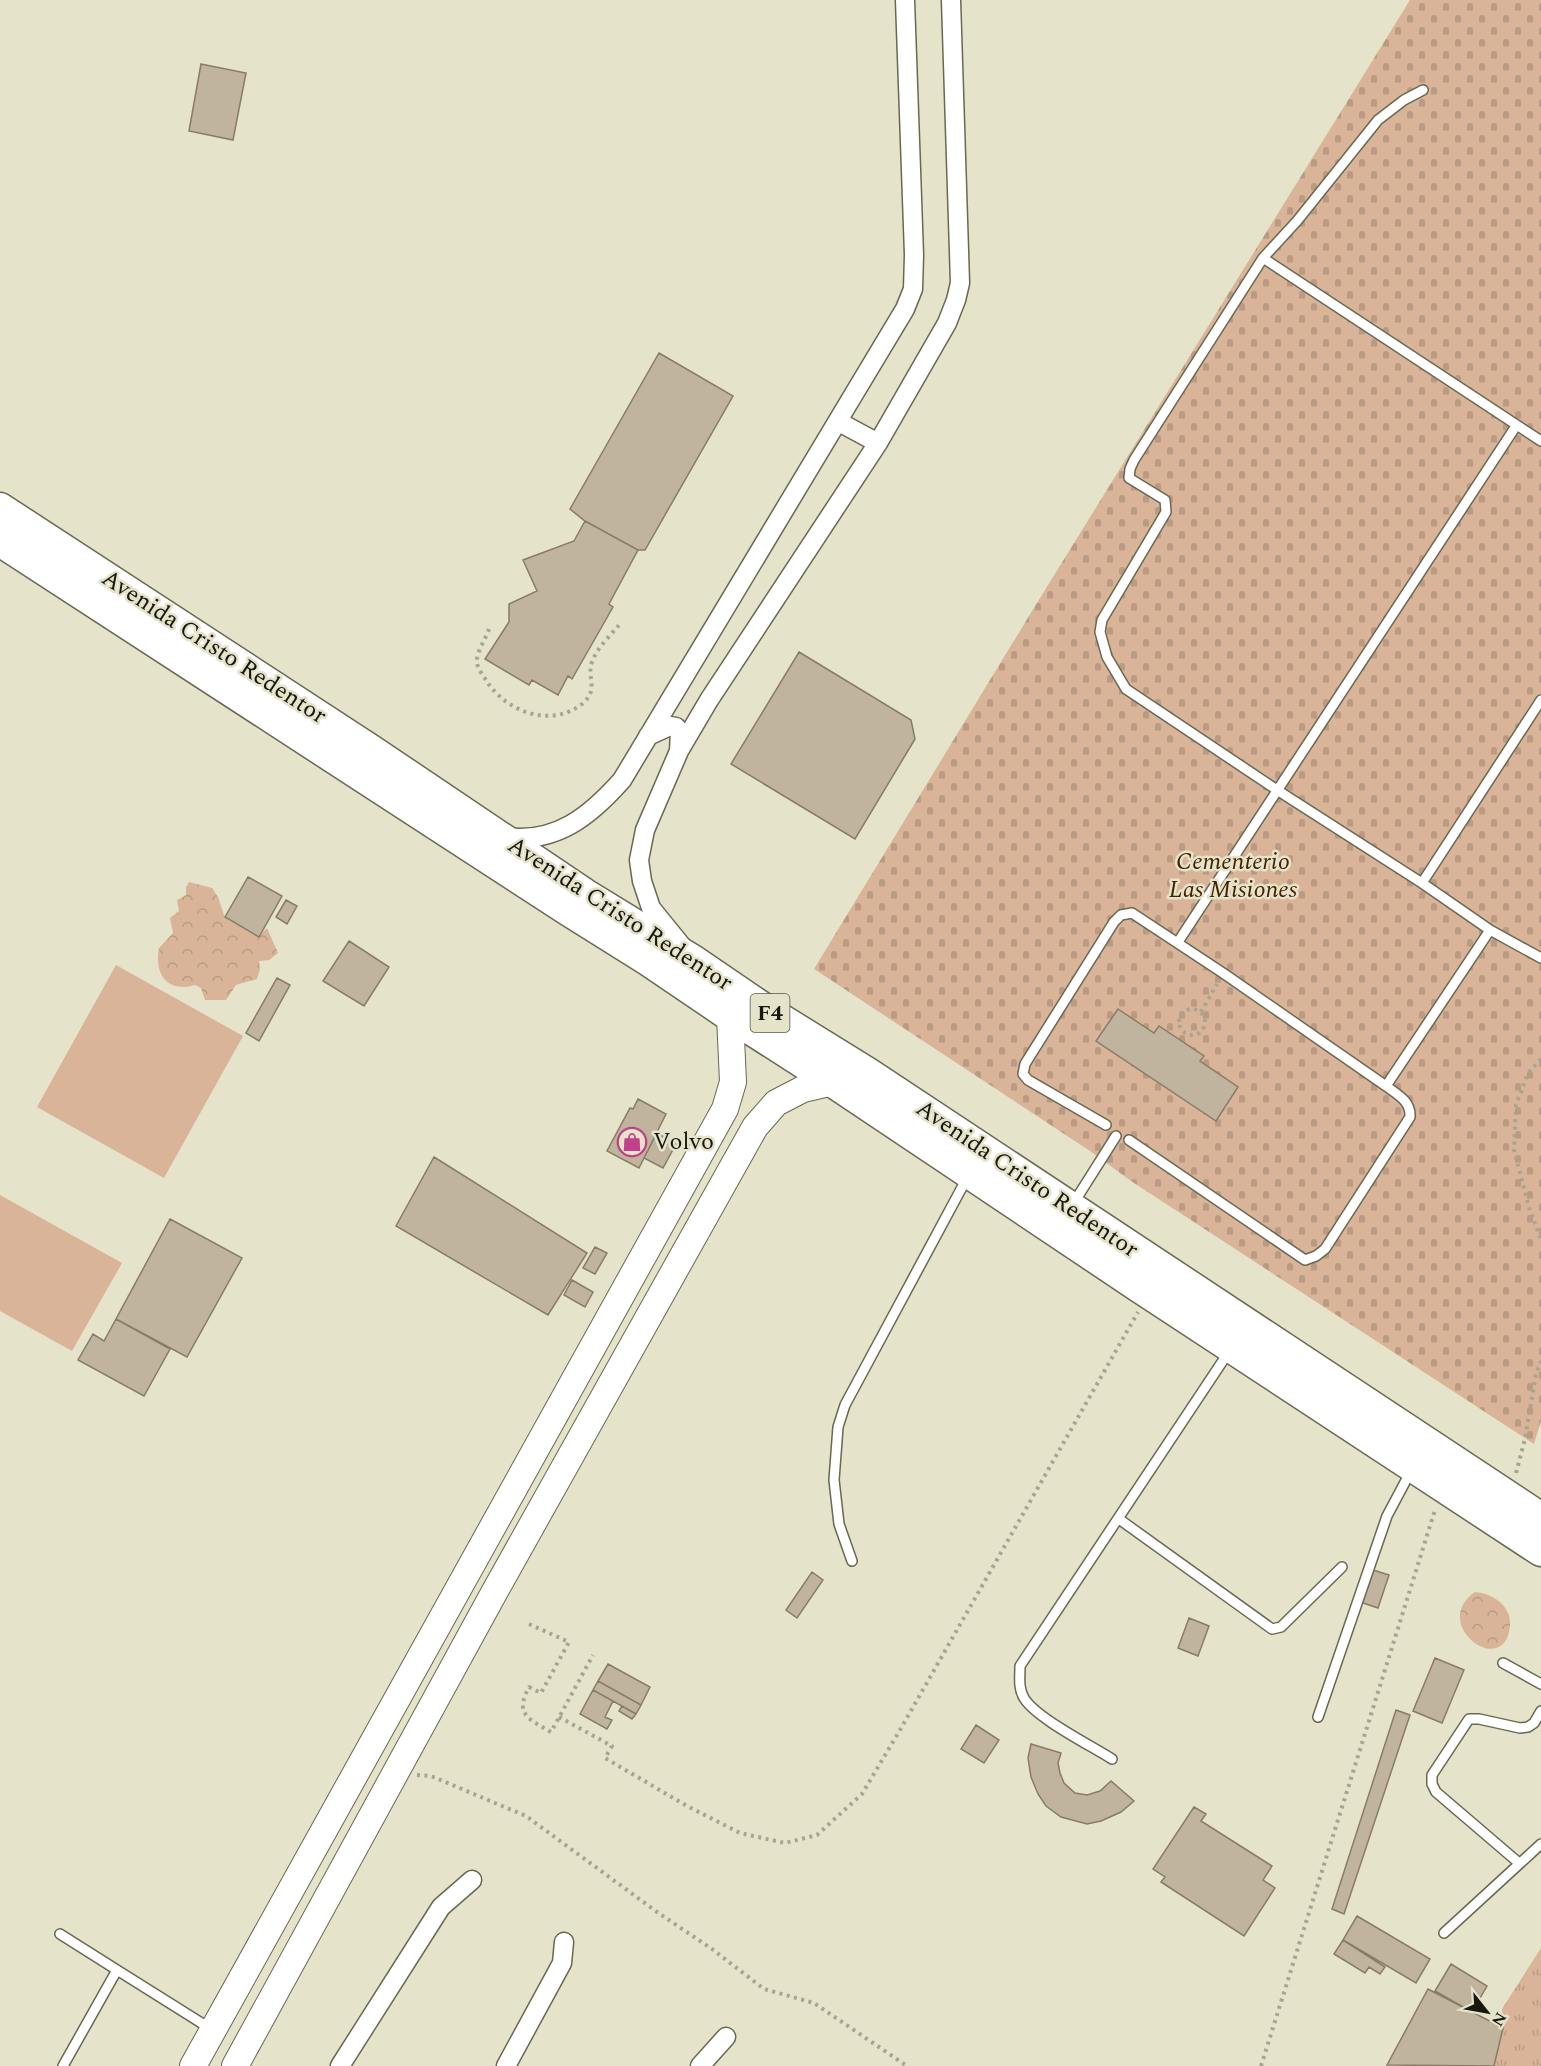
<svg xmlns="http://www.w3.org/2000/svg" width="1541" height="2066" font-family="Spectral,serif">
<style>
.grass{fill:url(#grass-tufts)}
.forest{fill:url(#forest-crowns)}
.cemetery{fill:url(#cemetery-stones)}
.garden{fill:#d9b498}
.building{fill:#c1b49e;stroke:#887c67;stroke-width:1.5}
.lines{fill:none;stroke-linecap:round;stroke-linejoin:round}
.service-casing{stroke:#696852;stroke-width:12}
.minor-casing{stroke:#696852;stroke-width:21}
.secondary-casing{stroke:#696852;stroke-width:28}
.trunk-casing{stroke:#696852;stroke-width:33}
.path{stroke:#a7a591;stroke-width:4;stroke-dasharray:3 4.5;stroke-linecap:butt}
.service{stroke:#fff;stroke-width:9}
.minor{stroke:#fff;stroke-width:18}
.secondary{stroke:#fff;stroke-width:26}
.trunk{stroke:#fff;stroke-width:30}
.labels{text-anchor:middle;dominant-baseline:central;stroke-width:5;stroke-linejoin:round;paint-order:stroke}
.shield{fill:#e5e3ca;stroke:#565547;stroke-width:1.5}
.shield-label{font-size:22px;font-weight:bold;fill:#18180f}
.street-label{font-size:24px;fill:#18180f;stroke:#e5e3ca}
.park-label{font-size:24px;font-style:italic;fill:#452100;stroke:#e5e3ca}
.poi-label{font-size:24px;fill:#18180f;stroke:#e5e3ca;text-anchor:start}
</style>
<defs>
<pattern id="grass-tufts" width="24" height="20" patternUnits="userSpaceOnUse" patternTransform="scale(1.5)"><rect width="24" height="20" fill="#d9b498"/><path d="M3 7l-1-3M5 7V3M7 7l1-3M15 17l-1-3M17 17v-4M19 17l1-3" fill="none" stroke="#ba9a82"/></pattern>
<pattern id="forest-crowns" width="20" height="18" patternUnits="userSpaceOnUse" patternTransform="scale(1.5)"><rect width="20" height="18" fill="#d9b498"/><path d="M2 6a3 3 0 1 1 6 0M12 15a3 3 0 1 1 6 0" fill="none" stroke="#ba9a82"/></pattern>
<pattern id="cemetery-stones" width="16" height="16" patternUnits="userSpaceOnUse" patternTransform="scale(1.5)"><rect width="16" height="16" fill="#d9b498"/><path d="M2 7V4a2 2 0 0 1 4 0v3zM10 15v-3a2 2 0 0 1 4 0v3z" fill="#ba9a82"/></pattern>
</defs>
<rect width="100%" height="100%" fill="#e5e3ca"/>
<path class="grass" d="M 1541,1948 L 1541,2066 L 1494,2066 L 1503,2028 L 1502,2009 Z"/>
<path class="forest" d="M 189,882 L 212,888 L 218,897 L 225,918 L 259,936 L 267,928 L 278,953 L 269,960 L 259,961 L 260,969 L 257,979 L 236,985 L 226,1000 L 205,1000 L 201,988 L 195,985 C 167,993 154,974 159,948 L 173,933 L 170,918 L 179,911 L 177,900 L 186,895 L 186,887 Z
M 1475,1592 C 1496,1594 1515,1609 1509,1632 C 1499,1676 1430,1623 1475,1592 Z"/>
<path class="cemetery" d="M 1410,0 L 1541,0 L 1541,1421 L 1534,1444 L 1131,1181 L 1090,1151 L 814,969 L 1040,598 Z"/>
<path class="garden" d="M 116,965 L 243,1036 L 164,1178 L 37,1107 Z
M 0,1195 L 122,1263 L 72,1351 L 0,1311 Z"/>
<path class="building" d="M 201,64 L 246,73 L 233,140 L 189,131 Z
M 659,353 L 733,396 L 645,550 L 638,550 L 585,521 L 570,509 Z
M 585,521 L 638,550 L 609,604 L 613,607 L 572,679 L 568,676 L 558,695 L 532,680 L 529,685 L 485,659 L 509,622 L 509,604 L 537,591 L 523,560 L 574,541 Z
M 799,652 L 911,720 L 915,739 L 855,839 L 731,764 Z
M 248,877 L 282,896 L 259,937 L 225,917 Z
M 286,900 L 297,906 L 287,924 L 276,917 Z
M 349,941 L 389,967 L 364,1006 L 323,981 Z
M 277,978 L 290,985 L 259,1041 L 246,1033 Z
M 1118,1009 L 1154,1033 L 1159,1026 L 1204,1056 L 1200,1061 L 1238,1087 L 1216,1121 L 1096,1041 Z
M 638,1099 L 666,1114 L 639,1168 L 607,1151 L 630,1108 L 633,1109 Z
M 657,1133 L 676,1144 L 663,1168 L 644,1158 Z
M 434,1157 L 587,1253 L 548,1315 L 396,1226 Z
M 170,1219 L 242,1258 L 187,1357 L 116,1319 Z
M 595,1247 L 607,1253 L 595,1274 L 583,1268 Z
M 572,1280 L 593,1292 L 585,1307 L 564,1295 Z
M 116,1319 L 170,1349 L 144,1396 L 78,1360 L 93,1334 L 104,1341 Z
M 1370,1569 L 1389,1575 L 1378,1608 L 1360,1602 Z
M 812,1572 L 823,1580 L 797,1618 L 786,1610 Z
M 1189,1618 L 1209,1626 L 1198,1656 L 1178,1648 Z
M 1435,1658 L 1464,1670 L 1442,1723 L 1413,1711 Z
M 608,1664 L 650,1687 L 641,1705 L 598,1681 Z
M 598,1681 L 641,1705 L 636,1714 L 593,1690 Z
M 593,1690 L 613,1701 L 605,1717 L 612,1720 L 607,1729 L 580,1714 Z
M 622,1706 L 636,1714 L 632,1719 L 619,1711 Z
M 1396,1710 L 1410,1715 L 1344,1914 L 1332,1909 Z
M 976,1725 L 999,1740 L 984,1763 L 961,1749 Z
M 1031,1744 L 1061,1753 L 1058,1763 L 1060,1773 L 1064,1783 L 1075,1793 L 1087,1795 L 1100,1791 L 1111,1781 L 1134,1801 L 1121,1812 L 1101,1821 L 1087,1824 L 1061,1817 L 1046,1806 L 1038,1794 L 1031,1777 L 1028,1758 Z
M 1194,1807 L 1206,1814 L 1201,1821 L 1272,1866 L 1263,1880 L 1275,1888 L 1244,1936 L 1161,1882 L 1165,1877 L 1153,1869 Z
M 1357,1916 L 1430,1959 L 1416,1983 L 1343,1940 Z
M 1343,1940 L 1385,1967 L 1380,1974 L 1369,1967 L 1365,1973 L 1334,1954 Z
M 1451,1964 L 1487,1986 L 1472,2012 L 1435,1991 Z
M 1428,1989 L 1503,2028 L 1494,2066 L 1387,2065 Z"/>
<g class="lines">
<g class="service-casing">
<path id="service" d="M 1423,90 L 1404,100 L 1378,120 L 1297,221 L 1263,258 L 1134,460 L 1130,469 L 1129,478 L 1165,500 L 1166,512 L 1102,620 L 1100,632 L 1107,657 L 1126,689 L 1277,790 L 1422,883 L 1490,930 L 1541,958
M 1263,258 L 1541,441
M 1422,883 L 1541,700
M 1178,942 L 1516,426
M 1386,1086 L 1490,930
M 1106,1125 L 1028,1080 L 1023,1074 L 1025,1064 L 1114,922 L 1121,915 L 1132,913 L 1223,973 L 1386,1086 C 1398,1095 1411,1101 1410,1117 L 1325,1249 L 1316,1256 L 1305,1260 L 1129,1140
M 1073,1204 L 1116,1136
M 1119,1519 L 1272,1629 L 1281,1627 L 1342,1567
M 852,1561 L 839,1524 L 834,1480 L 838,1427 L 845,1405 L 967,1178
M 1503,1663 L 1541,1684
M 1318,1717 L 1387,1516 L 1412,1469
M 1112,1759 C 1090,1745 1036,1718 1024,1698 C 1018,1688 1020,1677 1020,1666 L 1230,1350
M 1519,1863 L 1436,1792 L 1432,1784 L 1432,1775 L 1469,1719 L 1479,1719 L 1520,1728 L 1528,1727 L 1534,1723 L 1541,1711
M 1444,1933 L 1541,1844
M 60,1934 L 117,1970
M 63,2066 L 117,1970 L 211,2029"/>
</g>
<g class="minor-casing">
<path id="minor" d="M 839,422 L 878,443
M 648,736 L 670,726 L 676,727 L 680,731 L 679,751
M 505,837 C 556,844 590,816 622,780 L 905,309 L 913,289 L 914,255 L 905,0
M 681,945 L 651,908 L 642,881 L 639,860 L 645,830 L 679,751 L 709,700 L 878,443 L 947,323 L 956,300 L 960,283 L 951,0
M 340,2066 L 441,1907 L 472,1880
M 506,2066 L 562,1963 L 564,1942
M 700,2066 L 726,2037"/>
</g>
<g class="secondary-casing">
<path id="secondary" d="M 193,2066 L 725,1109 L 733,1082 L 730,1016
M 235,2066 L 495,1591 L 755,1127 L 776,1103 L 803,1089 L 833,1082"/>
</g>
<g class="trunk-casing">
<path id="trunk" d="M 0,508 L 371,750 L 585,894 L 691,959 L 763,1008 L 868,1073 L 1541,1518
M 0,541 L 569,911 L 649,961 L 730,1016 L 833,1082 L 1136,1285 L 1541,1551"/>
</g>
<path class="path" d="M 489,629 C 486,638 478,650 477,659 C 476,667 482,674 486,680 C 505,711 550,729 582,704 C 600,689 586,678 592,662 C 597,648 610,636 619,625
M1179 1022a13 13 0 1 1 26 0a13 13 0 1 1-26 0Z
M 1201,1012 L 1217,984
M 1541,1059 L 1528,1073 L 1516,1105 L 1514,1150 L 1530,1211 L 1541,1239
M 1516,1473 L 1525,1439 L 1536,1374 L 1541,1361
M 529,1624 L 569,1642 L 541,1693 L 529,1687 C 514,1715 529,1719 551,1732 L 593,1655
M 559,1717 L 612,1746 L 605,1758 L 687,1806 L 740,1833 L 785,1843 L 817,1835 L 862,1794 L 900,1730 L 1138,1312
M 417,1775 L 431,1776 L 526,1816 L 657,1912 L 712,1949 L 764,1989 L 814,2003 L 907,2066
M 1261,2066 L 1435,1510"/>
<use href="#service" class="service"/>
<use href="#minor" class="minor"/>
<use href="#secondary" class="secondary"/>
<use href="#trunk" class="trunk"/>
</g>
<defs>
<g id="shop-ring" transform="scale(1.5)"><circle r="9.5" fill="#e5e3ca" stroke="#c24089" stroke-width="1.5"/><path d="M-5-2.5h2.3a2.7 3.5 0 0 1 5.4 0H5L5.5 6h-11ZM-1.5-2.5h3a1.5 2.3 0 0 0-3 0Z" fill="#c24089"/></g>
</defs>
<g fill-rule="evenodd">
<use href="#shop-ring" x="632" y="1142"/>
</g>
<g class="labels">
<rect class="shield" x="750.5" y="994" width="39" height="38" rx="4.5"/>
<g class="shield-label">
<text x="770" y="1013">F4</text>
</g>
<g class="street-label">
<text transform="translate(214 647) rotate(33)">Avenida Cristo Redentor</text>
<text transform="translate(620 914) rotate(33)">Avenida Cristo Redentor</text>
<text transform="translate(1027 1179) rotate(34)">Avenida Cristo Redentor</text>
</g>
<g class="park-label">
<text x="1233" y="862">Cementerio<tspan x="1233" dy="28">Las Misiones</tspan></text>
</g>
<g class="poi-label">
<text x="653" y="1142">Volvo</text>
</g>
</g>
<g transform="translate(1487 2012) rotate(121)" stroke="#e5e3ca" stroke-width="4.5" paint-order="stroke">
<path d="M0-4.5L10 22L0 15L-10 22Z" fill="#18180f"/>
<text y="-9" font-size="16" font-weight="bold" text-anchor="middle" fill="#18180f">N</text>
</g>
</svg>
